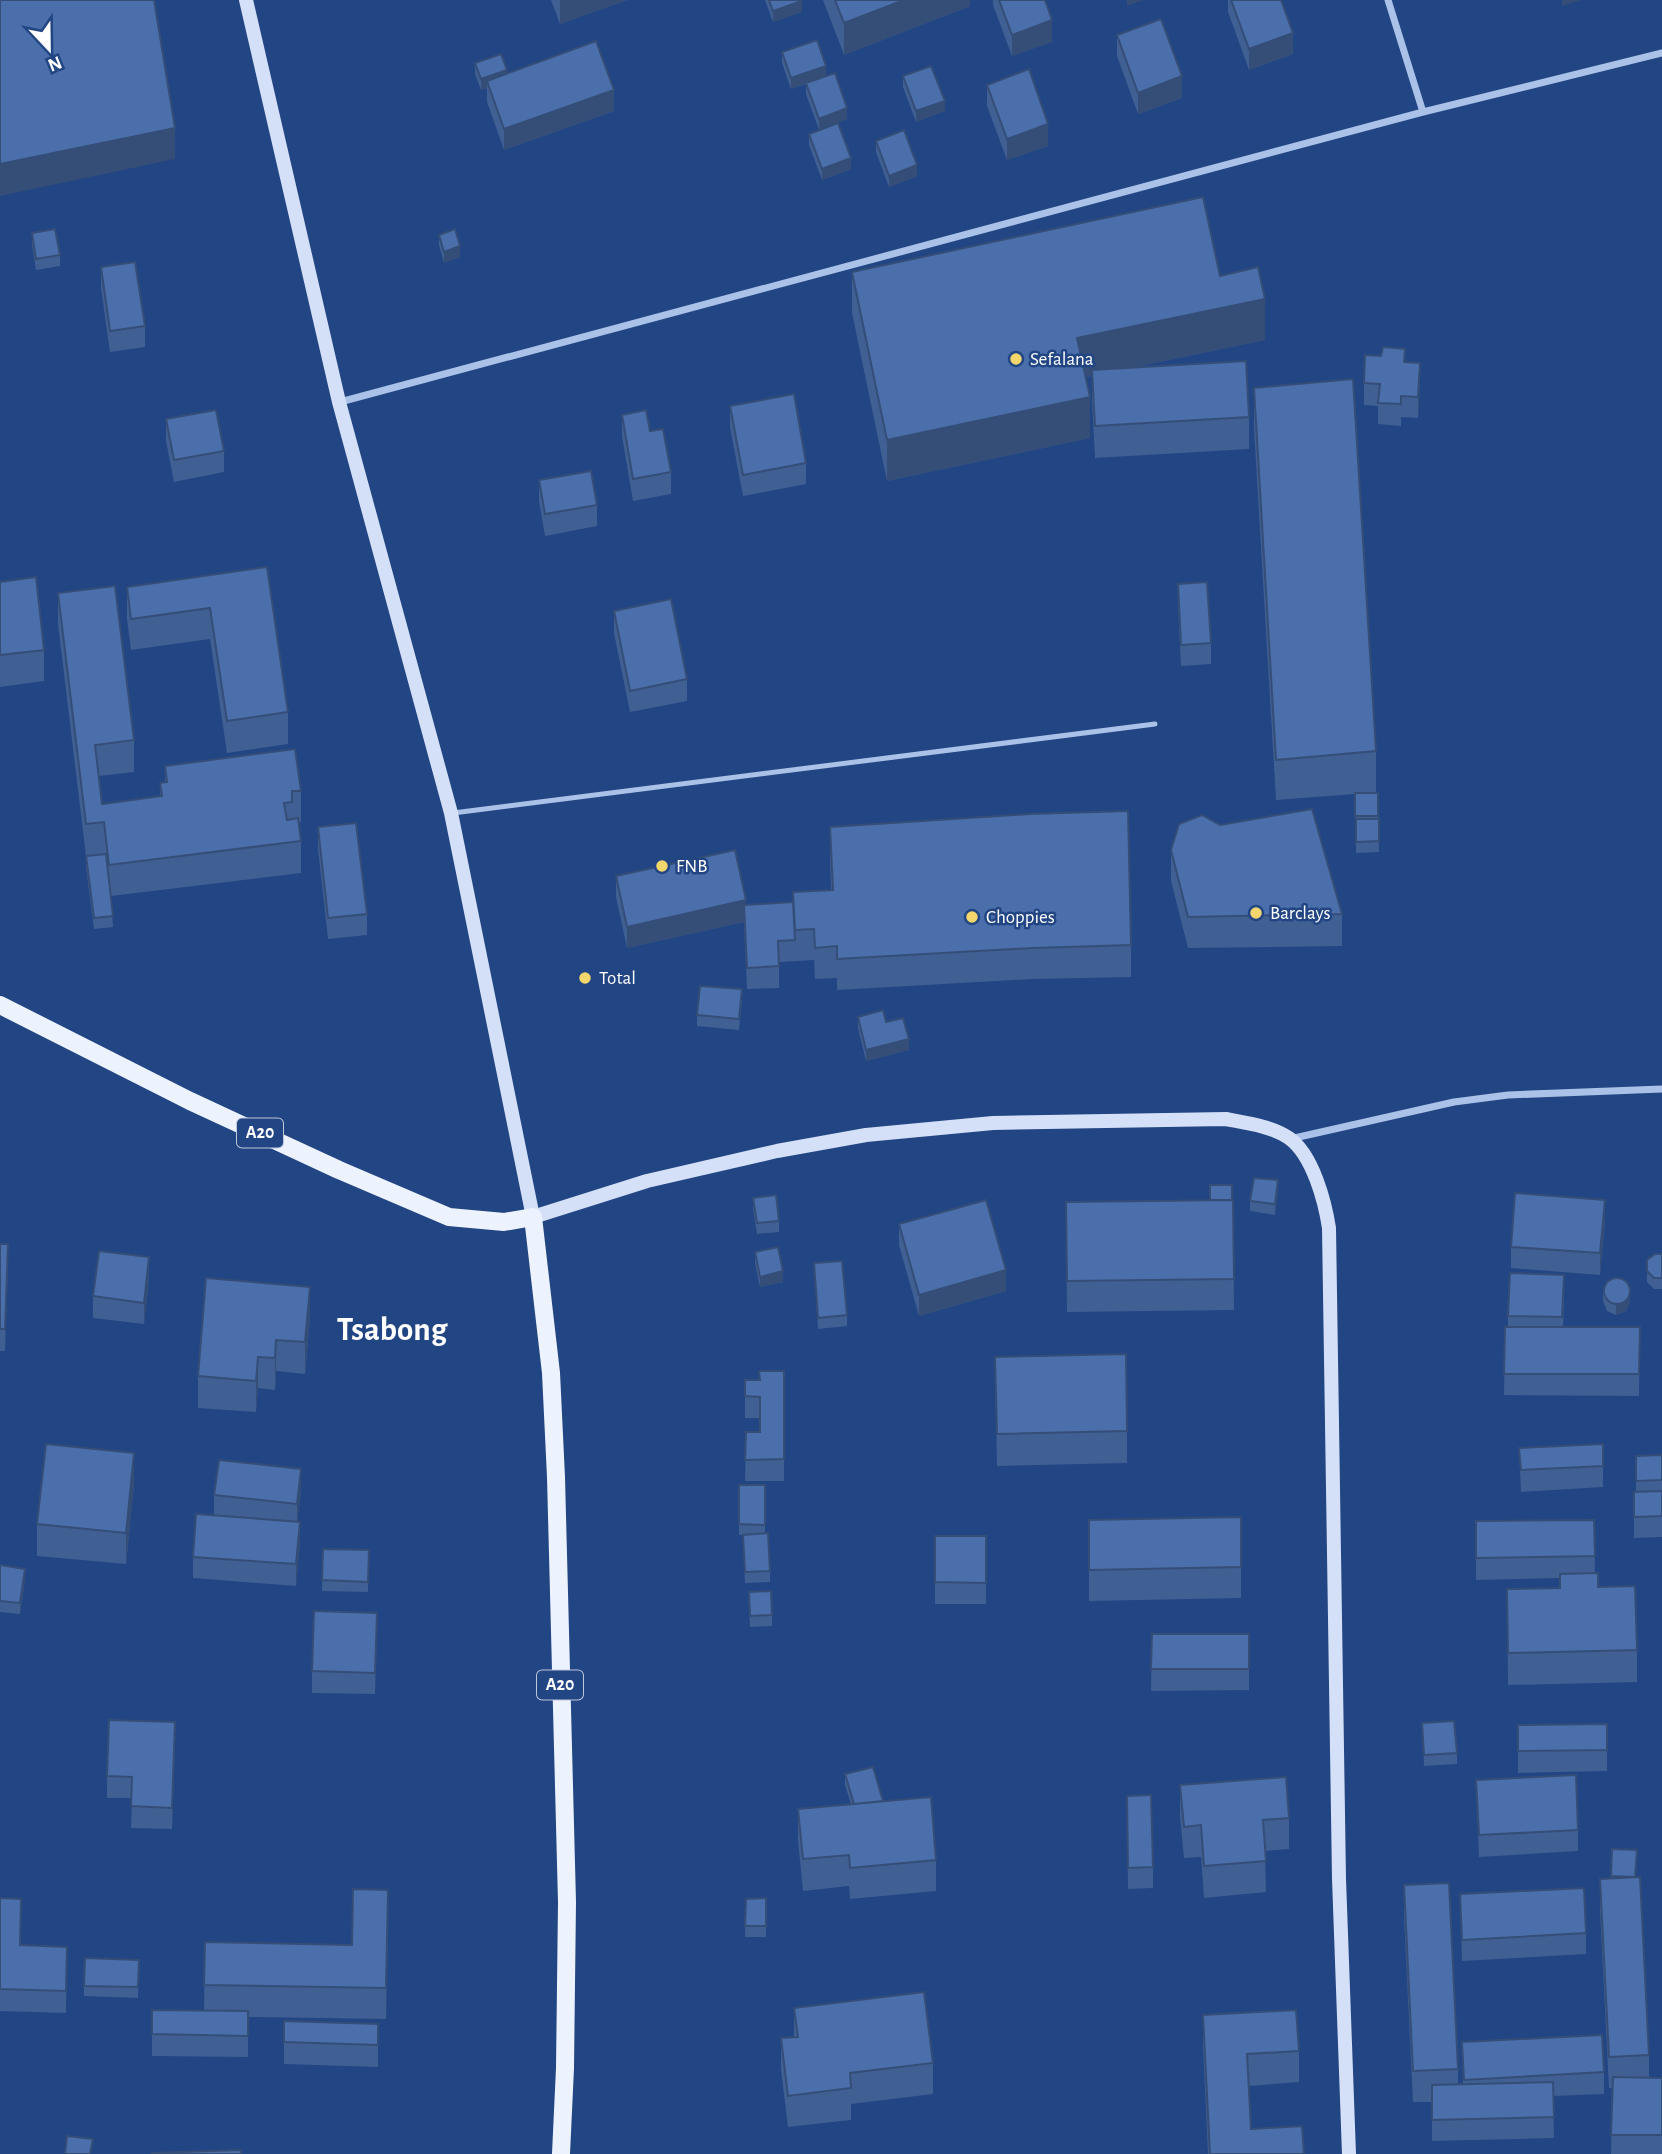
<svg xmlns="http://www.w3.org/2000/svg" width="1662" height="2154" font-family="'Alegreya Sans',sans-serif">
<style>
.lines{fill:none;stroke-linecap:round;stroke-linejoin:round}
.lane{stroke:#aac1e8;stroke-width:5}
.street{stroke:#aac1e8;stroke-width:7}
.secondary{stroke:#d4e0f7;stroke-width:14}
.primary{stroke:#ecf2fe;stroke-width:18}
.wall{fill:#405f93}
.shaded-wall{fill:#344e78}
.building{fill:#4b6fab;stroke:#344e78;stroke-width:2}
.poi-dot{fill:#f4d76c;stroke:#224583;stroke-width:2.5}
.labels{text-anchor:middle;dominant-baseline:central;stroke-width:5;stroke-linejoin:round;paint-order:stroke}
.shield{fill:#224583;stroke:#bdc7da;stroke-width:2}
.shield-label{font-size:18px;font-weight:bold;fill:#fff}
.poi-label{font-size:19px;fill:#fff;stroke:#224583;text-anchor:start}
.town-label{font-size:33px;font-weight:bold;fill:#fff;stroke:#224583}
</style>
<rect width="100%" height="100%" fill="#224583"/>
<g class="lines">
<path class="lane" d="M 453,813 L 1155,724"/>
<path class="street" d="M 1388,0 L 1423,112
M 340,402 L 1423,112 L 1662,53
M 1290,1139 L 1454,1102 L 1508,1095 L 1662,1089"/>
<path class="secondary" d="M 246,0 L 339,402 L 451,813 L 533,1217 L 647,1181 L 777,1151 L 866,1135 L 993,1123 L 1226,1119 C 1247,1123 1271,1126 1289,1138 C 1313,1155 1325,1202 1329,1228 L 1339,1879 L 1349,2154"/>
<path class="primary" d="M 0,1005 L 190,1101 L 339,1170 L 449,1217 L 504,1222 L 533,1217 L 551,1373 L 556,1477 L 567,1902 L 565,2068 L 561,2154"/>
</g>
<path class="wall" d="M 551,0 L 627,0 L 560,24 Z
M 765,0 L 801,0 L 802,12 L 773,22 Z
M 823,0 L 970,0 L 970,6 L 844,55 Z
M 993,0 L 1045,0 L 1052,42 L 1012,56 L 993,5 Z
M 1228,0 L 1281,0 L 1293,54 L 1249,70 L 1228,12 Z
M 1117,35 L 1182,98 L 1138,114 L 1117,56 Z
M 782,52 L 826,76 L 847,119 L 819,130 L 806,94 L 806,84 L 791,89 L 782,63 Z
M 475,63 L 507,74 L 614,111 L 504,150 L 487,102 L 487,88 L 481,90 L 475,74 Z
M 903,76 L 945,111 L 916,122 L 903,87 Z
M 987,85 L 1048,146 L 1007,160 L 987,106 Z
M 809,134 L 851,169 L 822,180 L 809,145 Z
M 876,141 L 917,176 L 889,187 L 876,152 Z
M 32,233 L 60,255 L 60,266 L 36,270 L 32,244 Z
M 439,235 L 460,257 L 444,263 L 439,245 Z
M 101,267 L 145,326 L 145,347 L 110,352 L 101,288 Z
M 852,272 L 1220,276 L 1265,340 L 1130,368 L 1249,417 L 1249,449 L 1095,458 L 1092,402 L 1092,376 L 1086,377 L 1090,438 L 887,481 L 852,313 Z
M 1405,362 L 1420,384 L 1418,418 L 1401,417 L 1401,426 L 1378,424 L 1378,406 L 1364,405 L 1364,383 Z
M 1254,388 L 1376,751 L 1376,792 L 1363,793 L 1378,793 L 1379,852 L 1356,853 L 1355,794 L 1276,800 L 1254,429 Z
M 730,406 L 806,463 L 806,484 L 743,496 L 730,427 Z
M 622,415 L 650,431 L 671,472 L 671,494 L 633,501 L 622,436 Z
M 166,419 L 224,451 L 224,472 L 174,482 L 166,441 Z
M 539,480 L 597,505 L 597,526 L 545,536 L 539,501 Z
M 267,567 L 288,712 L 288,744 L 227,753 L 210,639 L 131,650 L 127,619 L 127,587 Z
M 0,582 L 44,650 L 44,681 L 0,687 Z
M 1178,584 L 1211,643 L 1211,664 L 1181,666 L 1178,605 Z
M 58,593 L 134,740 L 134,772 L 99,776 L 102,804 L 160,797 L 160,783 L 165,782 L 165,766 L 301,791 L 301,822 L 298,822 L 301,841 L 301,873 L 111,896 L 113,927 L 94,929 L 86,867 L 86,856 L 104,854 L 86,856 L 58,624 Z
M 614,611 L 687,679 L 687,701 L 630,712 L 614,633 Z
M 318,827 L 367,914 L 367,935 L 328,939 L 318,849 Z
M 830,827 L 1131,945 L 1131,977 L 1033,979 L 837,990 L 837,978 L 815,979 L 814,960 L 779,962 L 779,988 L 747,989 L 744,922 L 627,948 L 616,897 L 616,876 L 746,905 L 793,902 L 793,892 L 831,890 L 830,858 Z
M 1171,850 L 1342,914 L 1342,946 L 1188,948 L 1171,881 Z
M 742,1000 L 739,1030 L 697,1026 L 697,1015 Z
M 858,1017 L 886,1022 L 909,1050 L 866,1061 L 858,1028 Z
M 1278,1191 L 1275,1215 L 1250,1211 L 1250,1201 Z
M 753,1198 L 779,1221 L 779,1232 L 757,1234 L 753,1208 Z
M 1232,1200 L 1233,1200 L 1234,1310 L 1067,1312 L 1066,1202 Z
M 1605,1221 L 1600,1275 L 1511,1268 L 1511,1247 Z
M 899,1224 L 1006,1291 L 919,1316 L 899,1245 Z
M 0,1244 L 8,1266 L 5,1351 L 0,1351 Z
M 755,1252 L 783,1282 L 760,1287 L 755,1263 Z
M 1662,1254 L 1662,1289 L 1654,1289 L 1647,1282 L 1647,1260 Z
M 814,1263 L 847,1315 L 847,1326 L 818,1329 Z
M 149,1279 L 144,1324 L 93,1318 L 93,1296 Z
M 1603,1290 L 1630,1302 L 1626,1311 L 1616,1315 L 1607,1311 L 1603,1301 Z
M 1564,1296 L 1563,1327 L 1640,1327 L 1639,1396 L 1504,1395 L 1505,1327 L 1508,1327 L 1508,1316 Z
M 310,1318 L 305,1374 L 276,1371 L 275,1390 L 258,1388 L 256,1412 L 198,1408 L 198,1376 Z
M 995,1357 L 1127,1431 L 1127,1463 L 997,1466 Z
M 784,1371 L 784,1481 L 745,1481 L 746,1432 L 760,1432 L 760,1418 L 745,1418 L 745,1380 L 759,1380 Z
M 1519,1448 L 1603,1466 L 1603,1487 L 1521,1492 Z
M 1662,1455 L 1662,1537 L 1634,1538 L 1634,1492 L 1636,1492 L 1636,1456 Z
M 134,1484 L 126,1564 L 37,1556 L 37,1524 Z
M 739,1485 L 765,1485 L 765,1533 L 770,1571 L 770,1582 L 745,1583 L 743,1535 L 739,1535 Z
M 301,1491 L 297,1522 L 300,1544 L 296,1586 L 193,1578 L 193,1557 L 214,1515 L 214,1495 Z
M 1241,1517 L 1241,1598 L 1089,1601 L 1089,1520 Z
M 1594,1520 L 1595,1573 L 1598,1587 L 1637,1650 L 1637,1682 L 1508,1685 L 1507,1589 L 1560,1588 L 1560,1578 L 1476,1580 L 1476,1521 Z
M 935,1536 L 986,1536 L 986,1604 L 935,1604 Z
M 323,1549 L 369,1550 L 368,1592 L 322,1591 Z
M 0,1565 L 25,1580 L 20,1614 L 0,1612 Z
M 749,1603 L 772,1615 L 772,1626 L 750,1627 Z
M 377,1634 L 375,1694 L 312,1693 L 312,1671 Z
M 1152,1634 L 1249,1634 L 1249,1690 L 1151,1691 Z
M 1422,1723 L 1457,1753 L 1457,1764 L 1424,1766 Z
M 1607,1724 L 1607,1771 L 1518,1773 L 1518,1725 Z
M 175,1744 L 172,1829 L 131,1828 L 132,1798 L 107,1798 L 107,1776 Z
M 845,1774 L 883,1801 L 936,1860 L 936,1891 L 850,1899 L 849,1886 L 803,1891 L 798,1840 L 798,1809 L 851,1804 L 845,1785 Z
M 1476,1780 L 1578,1830 L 1578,1851 L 1479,1857 Z
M 1180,1785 L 1289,1818 L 1289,1849 L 1265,1851 L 1266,1892 L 1204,1898 L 1201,1857 L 1184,1858 L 1180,1817 Z
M 1127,1796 L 1153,1867 L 1153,1888 L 1128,1889 Z
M 1612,1849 L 1636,1877 L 1649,2055 L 1649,2078 L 1662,2078 L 1662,2154 L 1611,2154 L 1612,2088 L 1609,2088 L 1600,1911 L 1600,1879 L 1611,1879 Z
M 1404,1885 L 1458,2069 L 1458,2085 L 1463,2085 L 1462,2042 L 1604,2072 L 1604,2094 L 1553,2096 L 1554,2138 L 1432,2141 L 1432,2102 L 1413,2102 L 1404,1917 Z
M 1460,1894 L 1586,1933 L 1586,1954 L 1462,1961 Z
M 0,1898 L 21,1920 L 20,1945 L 67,1947 L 66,2013 L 0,2011 Z
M 766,1898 L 766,1937 L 745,1937 L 746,1899 Z
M 388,1921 L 386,2019 L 248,2017 L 248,2057 L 152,2056 L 152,2010 L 204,2010 L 205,1942 L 352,1945 Z
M 139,1960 L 138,1998 L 84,1996 L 84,1986 Z
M 794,2008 L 933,2063 L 933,2094 L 851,2104 L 851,2120 L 788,2127 L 781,2070 L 781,2038 L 794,2037 Z
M 1203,2015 L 1299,2051 L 1299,2082 L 1249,2086 L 1251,2129 L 1304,2154 L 1208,2154 L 1203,2047 Z
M 378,2024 L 378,2067 L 284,2064 L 284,2042 Z"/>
<path class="shaded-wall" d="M 560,0 L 627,0 L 560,24 Z
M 904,0 L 970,0 L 970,6 L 844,55 L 844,23 Z
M 1127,0 L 1144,0 L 1127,6 Z
M 1562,0 L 1581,0 L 1562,6 Z
M 802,1 L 802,12 L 773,22 L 773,11 Z
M 1052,20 L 1052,42 L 1012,56 L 1012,35 Z
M 1293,33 L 1293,54 L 1249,70 L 1249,49 Z
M 826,66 L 826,76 L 791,89 L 791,78 Z
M 507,70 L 507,81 L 487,81 L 487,88 L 481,90 L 481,79 Z
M 1182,76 L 1182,98 L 1138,114 L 1138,93 Z
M 614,90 L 614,111 L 504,150 L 504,129 Z
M 945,101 L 945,111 L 916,122 L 916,111 Z
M 847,108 L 847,119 L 819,130 L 819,119 Z
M 1048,124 L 1048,146 L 1007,160 L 1007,139 Z
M 175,128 L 175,159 L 0,196 L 0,164 Z
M 851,158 L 851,169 L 822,180 L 822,169 Z
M 917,165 L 917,176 L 889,187 L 889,176 Z
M 460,246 L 460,257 L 444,263 L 444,252 Z
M 1265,299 L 1265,340 L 1077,379 L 1077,338 Z
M 1420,363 L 1420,384 L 1418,418 L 1418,397 Z
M 1090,397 L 1090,438 L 887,481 L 887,440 Z
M 746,900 L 746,922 L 744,905 L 744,922 L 627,948 L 627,927 Z
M 909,1039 L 909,1050 L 866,1061 L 866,1050 Z
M 1278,1180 L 1278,1191 L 1275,1215 L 1275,1204 Z
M 1605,1200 L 1605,1221 L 1600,1275 L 1600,1253 Z
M 8,1244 L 8,1266 L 5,1351 L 5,1329 Z
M 149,1257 L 149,1279 L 144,1324 L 144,1303 Z
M 1006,1270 L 1006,1291 L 919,1316 L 919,1295 Z
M 783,1271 L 783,1282 L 760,1287 L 760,1277 Z
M 310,1287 L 310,1318 L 305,1374 L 305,1342 Z
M 1630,1291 L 1630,1302 L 1626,1311 L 1616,1315 L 1616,1304 Z
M 276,1340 L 276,1371 L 275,1390 L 275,1358 Z
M 258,1357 L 258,1388 L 256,1412 L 256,1381 Z
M 134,1453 L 134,1484 L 126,1564 L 126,1533 Z
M 301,1469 L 301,1491 L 297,1525 L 297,1504 Z
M 300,1522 L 300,1544 L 296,1586 L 296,1564 Z
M 25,1569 L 25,1580 L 20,1614 L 20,1603 Z
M 377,1613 L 377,1634 L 375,1694 L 375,1673 Z
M 175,1722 L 175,1744 L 172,1829 L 172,1808 Z
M 388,1890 L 388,1921 L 386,2019 L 386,1988 Z"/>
<path class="building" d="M 0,0 L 154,0 L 175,128 L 0,164 Z
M 769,0 L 801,0 L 802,1 L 773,11 Z
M 835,0 L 904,0 L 844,23 Z
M 999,0 L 1045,0 L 1052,20 L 1012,35 Z
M 1231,0 L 1281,0 L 1293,33 L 1249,49 Z
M 1161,19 L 1182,76 L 1138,93 L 1117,35 Z
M 817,40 L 826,66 L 791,78 L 782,52 Z
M 596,41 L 614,90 L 504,129 L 487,81 Z
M 501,54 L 507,70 L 481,79 L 475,63 Z
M 931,66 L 945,101 L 916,111 L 903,76 Z
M 1029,69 L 1048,124 L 1007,139 L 987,85 Z
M 835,73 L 847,108 L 819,119 L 806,83 Z
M 838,123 L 851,158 L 822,169 L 809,134 Z
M 904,130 L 917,165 L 889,176 L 876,141 Z
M 1203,197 L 1220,276 L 1258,267 L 1265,299 L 1077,338 L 1090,397 L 887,440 L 852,272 Z
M 55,229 L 60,255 L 36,259 L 32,233 Z
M 455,229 L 460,246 L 444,252 L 439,235 Z
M 135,262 L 145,326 L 110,331 L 101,267 Z
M 1383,347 L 1405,349 L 1404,362 L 1420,363 L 1418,397 L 1401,396 L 1401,404 L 1378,403 L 1380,384 L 1364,383 L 1365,355 L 1381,356 Z
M 1246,361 L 1249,417 L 1095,426 L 1092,370 Z
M 1353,379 L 1376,751 L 1276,760 L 1254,388 Z
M 794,394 L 806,463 L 743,475 L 730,406 Z
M 216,410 L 224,451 L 174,460 L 166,419 Z
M 646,410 L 650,431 L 663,429 L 671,472 L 633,479 L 622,415 Z
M 591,471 L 597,505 L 545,514 L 539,480 Z
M 267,567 L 288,712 L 227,721 L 210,608 L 131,619 L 127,587 Z
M 36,577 L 44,650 L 0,655 L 0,582 Z
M 1207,582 L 1211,643 L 1181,645 L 1178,584 Z
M 115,586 L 134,740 L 95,745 L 102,804 L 162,796 L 160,783 L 167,782 L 165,766 L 295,749 L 301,791 L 292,791 L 292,802 L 284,803 L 287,820 L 298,818 L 301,841 L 109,865 L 104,822 L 86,824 L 58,593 Z
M 671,599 L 687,679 L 630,691 L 614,611 Z
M 1355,793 L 1378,793 L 1378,816 L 1355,816 Z
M 1312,809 L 1342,914 L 1188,917 L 1171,850 L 1179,824 L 1202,815 L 1220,825 Z
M 1128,811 L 1131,945 L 1033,948 L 837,959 L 837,946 L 815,948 L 814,929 L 795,930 L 793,892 L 833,890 L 830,827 L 1030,814 Z
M 1356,819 L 1379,819 L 1379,841 L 1356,842 Z
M 356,823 L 367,914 L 328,918 L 318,827 Z
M 735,850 L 746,900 L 627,927 L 616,876 Z
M 106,854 L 113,916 L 94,918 L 86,856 Z
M 793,902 L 795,940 L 778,941 L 779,966 L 747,968 L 744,905 Z
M 700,986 L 742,989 L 739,1019 L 697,1015 Z
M 883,1010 L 886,1022 L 903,1018 L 909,1039 L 866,1050 L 858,1017 Z
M 1254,1178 L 1278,1180 L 1275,1204 L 1250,1201 Z
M 1210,1185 L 1232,1185 L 1232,1200 L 1210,1200 Z
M 1515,1193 L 1605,1200 L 1600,1253 L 1511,1247 Z
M 776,1195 L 779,1221 L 757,1223 L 753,1198 Z
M 986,1200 L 1006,1270 L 919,1295 L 899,1224 Z
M 1233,1200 L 1234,1279 L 1067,1281 L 1066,1202 Z
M 0,1244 L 8,1244 L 5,1329 L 0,1329 Z
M 778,1247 L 783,1271 L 760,1277 L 755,1252 Z
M 99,1251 L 149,1257 L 144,1303 L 93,1296 Z
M 1655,1254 L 1662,1254 L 1662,1278 L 1654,1278 L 1647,1271 L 1647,1260 Z
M 842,1261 L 847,1315 L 818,1318 L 814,1263 Z
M 1510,1273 L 1564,1275 L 1562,1317 L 1508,1316 Z
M 206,1278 L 310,1287 L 305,1342 L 276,1340 L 275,1358 L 258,1357 L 256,1381 L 198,1376 Z
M1604 1291a13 13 0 1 1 26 0a13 13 0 1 1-26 0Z
M 1505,1327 L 1640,1327 L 1639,1374 L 1504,1374 Z
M 1126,1354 L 1127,1431 L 997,1434 L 995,1357 Z
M 759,1371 L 784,1371 L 784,1459 L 745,1460 L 746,1432 L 760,1432 L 760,1397 L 745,1396 L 745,1380 L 760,1380 Z
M 46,1444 L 134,1453 L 126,1533 L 37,1524 Z
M 1603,1444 L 1603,1466 L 1521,1470 L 1519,1448 Z
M 1662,1455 L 1662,1480 L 1636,1481 L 1636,1456 Z
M 219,1460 L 301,1469 L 297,1504 L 214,1495 Z
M 739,1485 L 765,1485 L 765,1525 L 739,1524 Z
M 1662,1491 L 1662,1516 L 1634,1517 L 1634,1492 Z
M 196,1514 L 300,1522 L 296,1564 L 193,1557 Z
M 1241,1517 L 1241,1567 L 1089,1570 L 1089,1520 Z
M 1594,1520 L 1595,1556 L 1476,1558 L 1476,1521 Z
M 768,1533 L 770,1571 L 745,1572 L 743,1535 Z
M 935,1536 L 986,1536 L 986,1583 L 935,1582 Z
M 323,1549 L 369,1550 L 368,1582 L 322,1580 Z
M 0,1565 L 25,1569 L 20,1603 L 0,1601 Z
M 1598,1573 L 1598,1587 L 1635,1586 L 1637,1650 L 1508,1653 L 1507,1589 L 1560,1588 L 1560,1574 Z
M 771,1591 L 772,1615 L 750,1616 L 749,1592 Z
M 314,1611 L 377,1613 L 375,1673 L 312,1671 Z
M 1152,1634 L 1249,1634 L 1249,1669 L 1151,1669 Z
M 109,1720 L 175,1722 L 172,1808 L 131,1806 L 132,1777 L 107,1776 Z
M 1454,1721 L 1457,1753 L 1424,1755 L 1422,1723 Z
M 1607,1724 L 1607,1750 L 1518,1751 L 1518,1725 Z
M 873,1767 L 883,1801 L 854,1804 L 845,1774 Z
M 1576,1775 L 1578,1830 L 1479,1835 L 1476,1780 Z
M 1286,1777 L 1289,1818 L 1263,1820 L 1266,1861 L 1204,1866 L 1201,1825 L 1184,1827 L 1180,1785 Z
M 1151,1795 L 1153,1867 L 1128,1868 L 1127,1796 Z
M 931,1797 L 936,1860 L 850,1868 L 849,1855 L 803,1859 L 798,1809 Z
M 1612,1849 L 1637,1850 L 1635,1877 L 1611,1876 Z
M 1640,1877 L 1649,2055 L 1609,2057 L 1600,1879 Z
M 1449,1883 L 1458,2069 L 1413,2071 L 1404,1885 Z
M 1584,1888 L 1586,1933 L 1462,1940 L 1460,1894 Z
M 353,1889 L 388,1890 L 386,1988 L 204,1985 L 205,1942 L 352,1945 Z
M 0,1898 L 21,1899 L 20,1945 L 67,1947 L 66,1991 L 0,1989 Z
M 766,1898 L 766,1926 L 745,1926 L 746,1899 Z
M 85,1958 L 139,1960 L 138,1987 L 84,1986 Z
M 924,1992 L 933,2063 L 850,2073 L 851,2088 L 788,2096 L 781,2038 L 798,2037 L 794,2008 Z
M 152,2010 L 248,2011 L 248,2036 L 152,2034 Z
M 1296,2010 L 1299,2051 L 1247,2054 L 1251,2129 L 1302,2126 L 1304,2154 L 1210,2154 L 1203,2015 Z
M 284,2021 L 378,2024 L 378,2045 L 284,2042 Z
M 1602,2035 L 1604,2072 L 1464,2080 L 1462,2042 Z
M 1613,2077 L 1662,2078 L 1662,2135 L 1611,2135 Z
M 1553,2082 L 1554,2117 L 1432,2120 L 1432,2085 Z
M 67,2136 L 93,2139 L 90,2154 L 65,2154 Z
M 241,2150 L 241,2154 L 152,2154 L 152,2153 Z"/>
<g class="poi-dot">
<circle cx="1016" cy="359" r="7"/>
<circle cx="662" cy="866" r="7"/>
<circle cx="1256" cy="913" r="7"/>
<circle cx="972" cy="917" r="7"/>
<circle cx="585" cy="978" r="7"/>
</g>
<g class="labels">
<g class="shield">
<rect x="237" y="1118.5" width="46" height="29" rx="5"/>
<rect x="537" y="1670.5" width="46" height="29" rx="5"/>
</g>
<g class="shield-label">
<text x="260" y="1133">A20</text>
<text x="560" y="1685">A20</text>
</g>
<g class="poi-label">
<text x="1030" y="359">Sefalana</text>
<text x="676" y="866">FNB</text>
<text x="1270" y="913">Barclays</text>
<text x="986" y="917">Choppies</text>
<text x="599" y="978">Total</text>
</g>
<g class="town-label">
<text x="392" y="1330">Tsabong</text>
</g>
</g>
<g transform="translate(49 49) rotate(158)" stroke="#224583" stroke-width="5" paint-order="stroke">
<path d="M0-5L12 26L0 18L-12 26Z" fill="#ffffff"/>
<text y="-10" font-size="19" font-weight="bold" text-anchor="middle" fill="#ffffff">N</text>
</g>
</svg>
